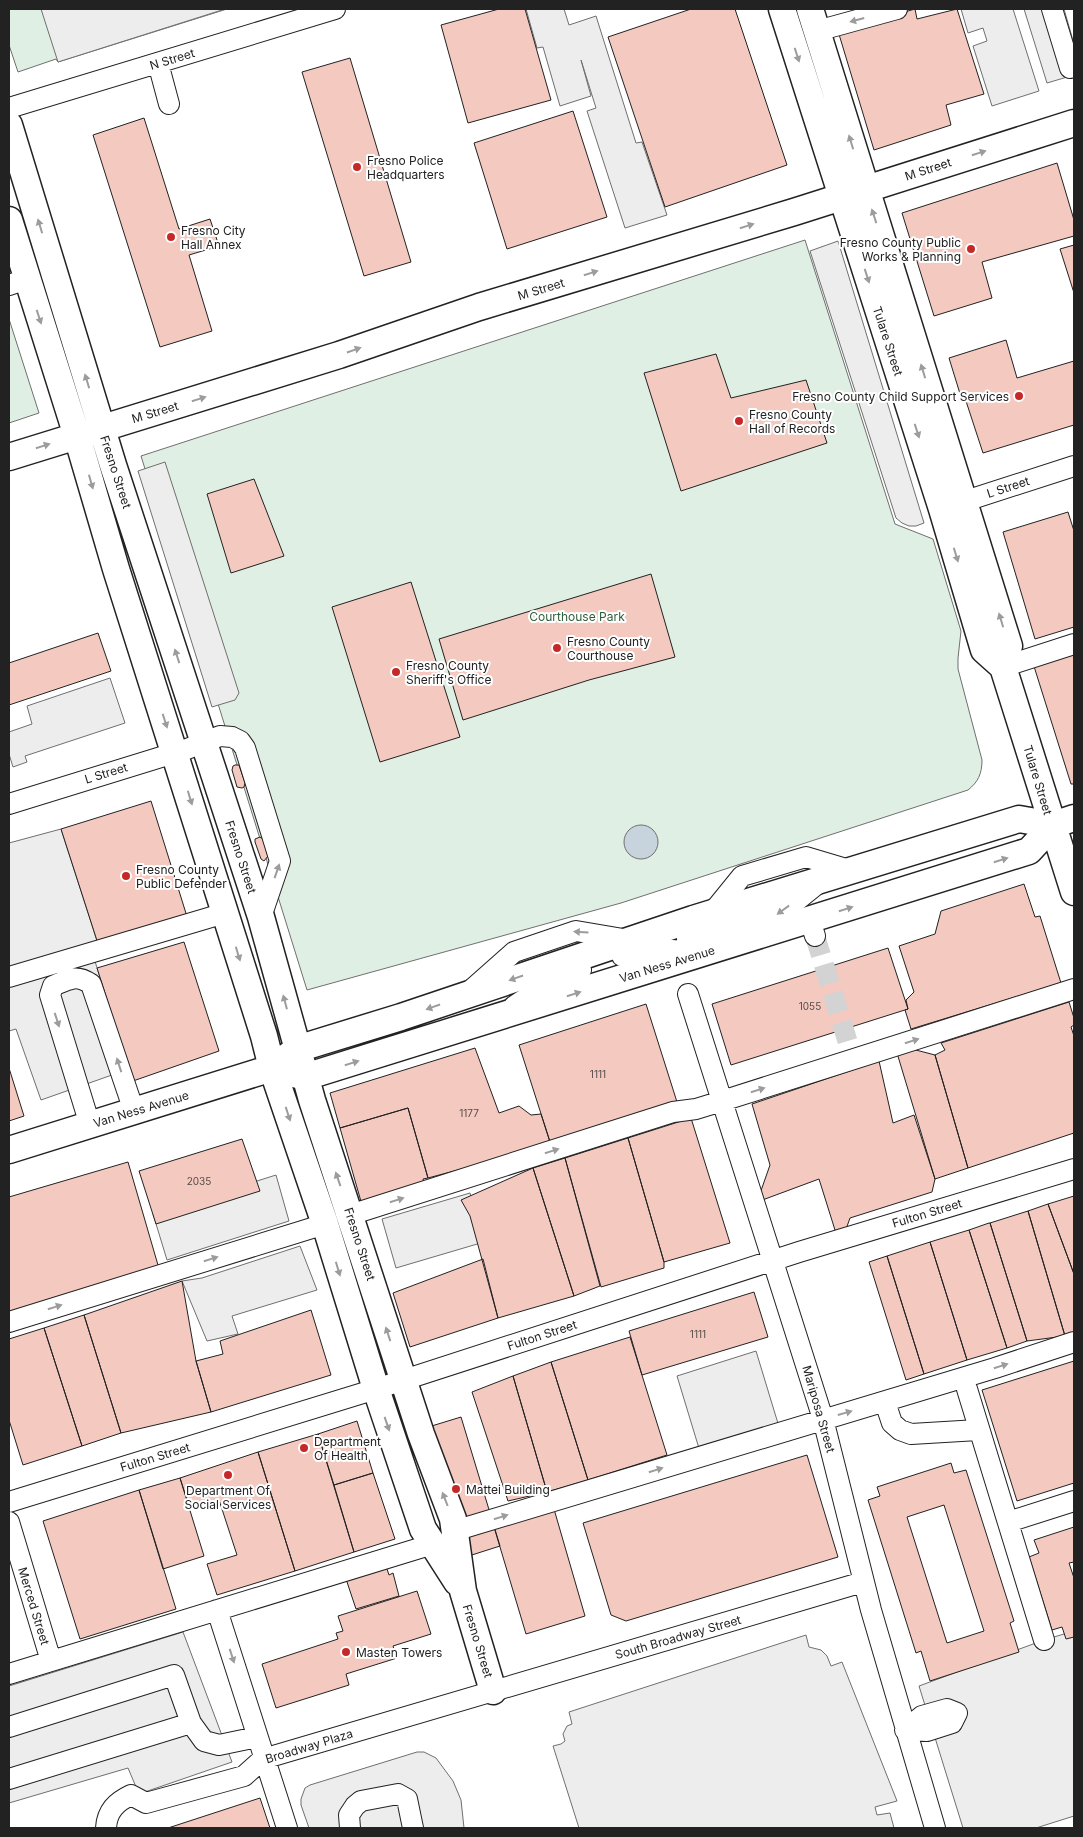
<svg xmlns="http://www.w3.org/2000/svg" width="1083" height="1837" font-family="Inter,sans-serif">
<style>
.green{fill:#e0efe3;stroke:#6f6f6f}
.parking{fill:#ededed;stroke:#6f6f6f}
.water{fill:#c7d3dd;stroke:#6f6f6f}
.building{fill:#f3c9c0;stroke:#222;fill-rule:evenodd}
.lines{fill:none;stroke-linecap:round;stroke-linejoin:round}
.minor-tunnel{stroke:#d3d3d3;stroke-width:20;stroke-dasharray:20 10;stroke-linecap:butt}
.minor-casing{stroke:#222;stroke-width:22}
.major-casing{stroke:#222;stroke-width:29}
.minor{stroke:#fff;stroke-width:20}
.major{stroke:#fff;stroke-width:26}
.oneway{fill:#9c9c9c}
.poi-dot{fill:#c62828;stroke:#fff;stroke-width:2}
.labels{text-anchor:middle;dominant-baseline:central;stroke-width:4;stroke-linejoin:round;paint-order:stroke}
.number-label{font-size:10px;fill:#564c4a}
.street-label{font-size:12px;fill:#222;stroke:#fff}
.poi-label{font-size:12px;fill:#222;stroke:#fff;text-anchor:start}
.park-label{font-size:12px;fill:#2f5e38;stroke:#fff}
</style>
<rect width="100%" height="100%" fill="#fff"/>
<path class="green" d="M 9,9 L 227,9 L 58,62 L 56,59 L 18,72 L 9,45 Z
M 805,240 L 895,524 L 933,539 L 961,631 L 958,658 L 958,669 L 982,760 C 982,774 978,782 968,790 L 621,903 L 307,990 L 141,456 Z
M 9,319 L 39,413 L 9,423 Z"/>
<path class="parking" d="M 41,9 L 221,9 L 222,10 L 58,62 Z
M 526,9 L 564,9 L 569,25 L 596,16 L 636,143 L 642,142 L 667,215 L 625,228 L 587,111 L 596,108 L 581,60 L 591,96 L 560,106 L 543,47 L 537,48 Z
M 961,9 L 1013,9 L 1039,91 L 992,106 L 973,46 L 987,41 L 983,28 L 968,33 Z
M 1024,9 L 1064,9 L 1074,44 L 1074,75 L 1047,83 Z
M 838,241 L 924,523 L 916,526 L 909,526 L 902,523 L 896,518 L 810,251 Z
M 165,462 L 239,693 L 235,700 L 212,707 L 138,471 Z
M 110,678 L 125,723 L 25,756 L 27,762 L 13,767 L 9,754 L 9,732 L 32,724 L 27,706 Z
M 61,829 L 100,950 L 9,972 L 9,843 Z
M 93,955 L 129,1069 L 41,1100 L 16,1029 L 9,1031 L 9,981 Z
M 276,1175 L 289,1221 L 167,1260 L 153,1214 Z
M 470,1193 L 484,1242 L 396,1268 L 382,1219 Z
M 300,1246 L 317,1290 L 232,1316 L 238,1334 L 207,1341 L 182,1281 L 202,1278 Z
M 756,1351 L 780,1430 L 701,1455 L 677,1376 Z
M 1074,1631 L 1074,1816 L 1036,1828 L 963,1828 L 919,1686 L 1044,1640 Z
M 183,1632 L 232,1762 L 139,1794 L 128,1768 L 9,1803 L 9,1686 Z
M 806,1635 L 809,1647 L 821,1650 L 827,1656 L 831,1666 L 842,1662 L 897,1801 L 875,1807 L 877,1815 L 890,1813 L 894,1828 L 579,1828 L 553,1746 L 561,1744 L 565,1741 L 563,1734 L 567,1726 L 572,1724 L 569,1712 Z
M 417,1752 L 424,1752 L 436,1758 L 453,1781 L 461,1800 L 464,1828 L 309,1828 L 301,1805 L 301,1799 L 305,1788 L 310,1785 Z"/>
<path class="water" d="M624 842a17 17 0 1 1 34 0a17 17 0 1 1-34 0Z"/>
<path class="building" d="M 499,9 L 525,9 L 551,100 L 468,123 L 441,25 Z
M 691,9 L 735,9 L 787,165 L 665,207 L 608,37 Z
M 915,9 L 917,19 L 957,9 L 984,94 L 946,105 L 951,125 L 874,150 L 838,31 Z
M 350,58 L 411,262 L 364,276 L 302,72 Z
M 573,111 L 607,217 L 507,249 L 474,143 Z
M 144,118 L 179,229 L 210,219 L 219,246 L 189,255 L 212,331 L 160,347 L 93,135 Z
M 1057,163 L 1074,220 L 1074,236 L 982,262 L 992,298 L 934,316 L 902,213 Z
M 1074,245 L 1074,293 L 1060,249 Z
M 1006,340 L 1017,378 L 1074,361 L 1074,425 L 983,453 L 964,395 L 961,397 L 949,358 Z
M 716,354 L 731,398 L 806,380 L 827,443 L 681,491 L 644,373 Z
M 254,479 L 284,556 L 231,573 L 207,494 Z
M 1068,512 L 1074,531 L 1074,627 L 1035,639 L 1003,532 Z
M 651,574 L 675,657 L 589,680 L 463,720 L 439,639 Z
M 411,582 L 460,737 L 380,762 L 332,607 Z
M 98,633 L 111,671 L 9,705 L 9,663 Z
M 1074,649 L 1074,784 L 1071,784 L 1032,660 Z
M 235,765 L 239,765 L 245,783 L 244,787 L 242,788 L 237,787 L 232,770 L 233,766 Z
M 151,801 L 189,923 L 100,950 L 61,829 Z
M 260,837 L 263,839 L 268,856 L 264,861 L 261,859 L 255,842 L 255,839 Z
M 1024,884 L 1035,917 L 1040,916 L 1061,983 L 911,1029 L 905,1010 L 908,1009 L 906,1000 L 914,992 L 899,946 L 935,934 L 941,911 Z
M 184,942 L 219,1051 L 133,1081 L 97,968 Z
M 888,948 L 908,1009 L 731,1065 L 712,1004 Z
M 1069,1002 L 1074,1018 L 1074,1025 L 1071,1027 L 1074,1036 L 1074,1133 L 968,1168 L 935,1055 L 945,1050 L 941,1043 Z
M 646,1004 L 677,1102 L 551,1145 L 519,1045 Z
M 475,1048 L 499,1113 L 519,1106 L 531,1115 L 541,1114 L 551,1145 L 428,1178 L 408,1108 L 340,1128 L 330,1093 Z
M 912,1049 L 935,1055 L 968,1168 L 935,1179 L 897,1053 Z
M 879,1061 L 893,1123 L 914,1115 L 935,1179 L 932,1192 L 850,1218 L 840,1246 L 819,1179 L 757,1202 L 770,1165 L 752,1104 Z
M 9,1068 L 24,1116 L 9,1121 Z
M 408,1108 L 428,1178 L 423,1179 L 425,1187 L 362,1205 L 340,1128 Z
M 691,1118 L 730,1243 L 664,1262 L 628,1138 Z
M 628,1138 L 664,1262 L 664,1268 L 601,1287 L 565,1158 Z
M 242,1139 L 260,1191 L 156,1224 L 139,1171 Z
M 565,1158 L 600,1286 L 574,1296 L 533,1168 Z
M 128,1162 L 160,1272 L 9,1317 L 9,1197 Z
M 533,1168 L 574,1296 L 498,1318 L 470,1216 L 461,1200 Z
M 1074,1196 L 1074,1274 L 1048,1204 Z
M 1048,1204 L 1074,1274 L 1074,1333 L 1065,1336 L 1028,1211 Z
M 1028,1211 L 1065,1336 L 1027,1341 L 990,1223 Z
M 989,1223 L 990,1223 L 1027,1341 L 1007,1348 L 969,1230 Z
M 969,1230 L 1007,1348 L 967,1360 L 930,1242 Z
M 930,1242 L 967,1360 L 924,1374 L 887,1256 Z
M 887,1256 L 924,1374 L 906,1380 L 869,1262 Z
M 483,1259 L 498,1318 L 410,1347 L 393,1293 Z
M 182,1281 L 196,1361 L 211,1412 L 121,1433 L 84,1315 Z
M 754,1292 L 768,1337 L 642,1375 L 629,1331 Z
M 311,1310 L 331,1375 L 211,1412 L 196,1361 L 223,1354 L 220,1341 Z
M 84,1315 L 121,1433 L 82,1446 L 44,1328 Z
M 44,1328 L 82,1446 L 23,1465 L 9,1420 L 9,1339 Z
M 630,1337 L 667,1455 L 588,1480 L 551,1362 Z
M 1074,1361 L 1074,1483 L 1017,1501 L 982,1390 Z
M 551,1362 L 588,1480 L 547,1492 L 513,1376 Z
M 513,1376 L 547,1492 L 508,1501 L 472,1392 Z
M 461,1417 L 500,1546 L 453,1561 L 412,1432 Z
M 357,1421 L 373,1473 L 334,1485 L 318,1434 Z
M 318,1434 L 354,1552 L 295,1571 L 258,1452 Z
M 258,1452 L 295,1571 L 217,1595 L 207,1564 L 237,1555 L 219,1500 L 190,1509 L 180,1478 Z
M 807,1455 L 838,1557 L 626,1621 L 611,1615 L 583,1523 Z
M 951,1463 L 954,1473 L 966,1470 L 1014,1621 L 1010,1623 L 1019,1652 L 930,1681 L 921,1651 L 916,1653 L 868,1500 L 880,1496 L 877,1487 ZM 944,1505 L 984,1631 L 947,1643 L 907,1517 Z
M 373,1473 L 395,1539 L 354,1552 L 334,1485 Z
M 180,1478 L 204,1556 L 163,1569 L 139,1490 Z
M 139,1490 L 176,1609 L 80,1639 L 43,1521 Z
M 554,1509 L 585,1616 L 526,1634 L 494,1527 Z
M 1074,1527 L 1074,1562 L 1069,1563 L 1074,1578 L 1074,1637 L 1066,1639 L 1062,1627 L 1052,1630 L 1029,1557 L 1039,1553 L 1034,1540 Z
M 386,1566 L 389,1575 L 393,1573 L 399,1596 L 356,1609 L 346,1579 Z
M 417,1591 L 431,1634 L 393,1646 L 397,1658 L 346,1674 L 349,1685 L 276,1708 L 262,1664 L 338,1639 L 336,1633 L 343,1631 L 338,1616 Z
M 260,1798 L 270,1828 L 168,1828 Z"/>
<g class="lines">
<path class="minor-tunnel" d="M 815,936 L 853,1059"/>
<g class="minor-casing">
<path id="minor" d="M 1052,9 L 1070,68
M 817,31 L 897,9
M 158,63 L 169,104
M 9,108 L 335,9
M 9,285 L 27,279
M 950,506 L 1074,466
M 1003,667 L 1074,644
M 9,804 L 187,749 L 220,736 L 232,737 L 240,741 L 245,748 L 280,861 L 261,917
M 712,913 L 742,876 L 806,857 L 853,871
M 810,920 L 815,936
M 687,939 L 700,940 L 779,915 L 816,885
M 622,956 L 646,948 L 697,952
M 9,977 L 225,913
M 470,991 L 514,952 L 576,931 L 629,940
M 688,994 L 823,1419 L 871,1610 L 935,1828
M 514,1006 L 555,979 L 581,970
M 90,1125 L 50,995 L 53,986 C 69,979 76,974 91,984 L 134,1111
M 350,1215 L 673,1112 L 696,1109 L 722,1101 L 1074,989
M 9,1322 L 325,1224
M 967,1389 L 1044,1640
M 885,1402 L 892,1423 L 900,1430 L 911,1434 L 978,1430
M 9,1502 L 376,1389 L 799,1252 L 1074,1169
M 9,1522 L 51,1661
M 1008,1522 L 1074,1501
M 454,1531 L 995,1368 L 1074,1342
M 217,1610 L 287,1828
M 9,1674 L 433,1544
M 947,1709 L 957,1713 L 952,1723 L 927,1731 L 905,1730 L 922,1716 Z
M 9,1727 L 174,1675 L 191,1723
M 9,1779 L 191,1723 L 204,1741 L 219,1745 L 257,1737
M 106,1828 C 107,1811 116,1802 131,1795 L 146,1803 L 244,1776 L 263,1759 L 863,1582
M 350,1828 L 349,1815 L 355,1806 L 361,1801 L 398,1794 L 407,1799 L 413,1828"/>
</g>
<g class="major-casing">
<path id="major" d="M 782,9 L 942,509 L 984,650 L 1003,667 L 1074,892
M 810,9 L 1009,646 L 1003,667
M 9,125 L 113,465 L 261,917 L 312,1100 L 421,1434 L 453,1519 L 463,1591 L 493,1691
M 9,220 L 77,436 L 116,569 L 264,1036 L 272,1068 L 325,1224 L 376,1389 L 423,1529 L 457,1582
M 9,457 L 339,355 L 479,307 L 794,212 L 1074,123
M 290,1073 L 305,1077 L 1029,851 L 1053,825
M 9,1150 L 272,1068 L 297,1049 L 401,1017 L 693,919 L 1019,819 L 1053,825 L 1074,818"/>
</g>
<use href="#minor" class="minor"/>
<use href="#major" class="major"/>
</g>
<defs><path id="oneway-solid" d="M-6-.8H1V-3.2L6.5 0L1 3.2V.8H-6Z" transform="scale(1.25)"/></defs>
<g class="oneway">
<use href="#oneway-solid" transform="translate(857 20) rotate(165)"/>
<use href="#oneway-solid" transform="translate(797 55) rotate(72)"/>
<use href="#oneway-solid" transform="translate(851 142) rotate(-107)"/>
<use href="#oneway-solid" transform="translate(979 153) rotate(-18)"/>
<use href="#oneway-solid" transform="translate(874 216) rotate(-108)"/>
<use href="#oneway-solid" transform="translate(40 226) rotate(-107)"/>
<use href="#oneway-solid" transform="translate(747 226) rotate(-17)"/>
<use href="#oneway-solid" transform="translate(591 273) rotate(-17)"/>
<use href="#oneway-solid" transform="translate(867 276) rotate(72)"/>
<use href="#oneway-solid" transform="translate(39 317) rotate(72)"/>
<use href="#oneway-solid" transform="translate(354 350) rotate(-19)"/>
<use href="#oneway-solid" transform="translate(923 371) rotate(-107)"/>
<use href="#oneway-solid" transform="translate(87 381) rotate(-107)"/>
<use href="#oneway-solid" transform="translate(199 399) rotate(-17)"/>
<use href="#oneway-solid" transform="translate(917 431) rotate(72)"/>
<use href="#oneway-solid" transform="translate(43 446) rotate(-18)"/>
<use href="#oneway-solid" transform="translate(91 482) rotate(74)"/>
<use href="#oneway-solid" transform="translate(956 555) rotate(73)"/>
<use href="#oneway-solid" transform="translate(1001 620) rotate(-107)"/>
<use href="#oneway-solid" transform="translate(177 656) rotate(-108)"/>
<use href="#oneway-solid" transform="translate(165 721) rotate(72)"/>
<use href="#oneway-solid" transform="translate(190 798) rotate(73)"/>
<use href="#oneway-solid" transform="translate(1001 860) rotate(-18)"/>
<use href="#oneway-solid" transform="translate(277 871) rotate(-71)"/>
<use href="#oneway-solid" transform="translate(846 909) rotate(-18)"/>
<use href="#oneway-solid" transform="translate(783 910) rotate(144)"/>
<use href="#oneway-solid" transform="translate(581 932) rotate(-177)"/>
<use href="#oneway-solid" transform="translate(238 954) rotate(73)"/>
<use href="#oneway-solid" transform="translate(516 978) rotate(161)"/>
<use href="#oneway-solid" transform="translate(574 994) rotate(-18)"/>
<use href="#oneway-solid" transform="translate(285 1002) rotate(-105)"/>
<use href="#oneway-solid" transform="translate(433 1007) rotate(161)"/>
<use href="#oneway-solid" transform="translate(57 1020) rotate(72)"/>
<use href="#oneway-solid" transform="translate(912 1041) rotate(-18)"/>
<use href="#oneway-solid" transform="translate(352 1063) rotate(-17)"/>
<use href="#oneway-solid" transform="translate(119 1065) rotate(-108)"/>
<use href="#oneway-solid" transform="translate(758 1090) rotate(-18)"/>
<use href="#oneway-solid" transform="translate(288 1114) rotate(72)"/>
<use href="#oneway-solid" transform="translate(552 1151) rotate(-18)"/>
<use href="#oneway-solid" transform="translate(338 1179) rotate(-109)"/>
<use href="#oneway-solid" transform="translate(397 1200) rotate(-18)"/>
<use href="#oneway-solid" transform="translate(211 1259) rotate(-17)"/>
<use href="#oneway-solid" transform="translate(338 1269) rotate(73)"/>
<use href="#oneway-solid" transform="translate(55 1307) rotate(-17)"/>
<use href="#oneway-solid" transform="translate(388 1334) rotate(-108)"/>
<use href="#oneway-solid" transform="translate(1001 1366) rotate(-18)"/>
<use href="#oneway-solid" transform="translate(845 1413) rotate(-16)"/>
<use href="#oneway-solid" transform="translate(387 1424) rotate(71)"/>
<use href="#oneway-solid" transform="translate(656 1470) rotate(-17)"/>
<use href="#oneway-solid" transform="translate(445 1499) rotate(-111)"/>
<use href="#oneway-solid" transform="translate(501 1517) rotate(-17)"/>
<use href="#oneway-solid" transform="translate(232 1656) rotate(72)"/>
</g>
<g class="poi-dot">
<circle cx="357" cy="167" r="5"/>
<circle cx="171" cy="237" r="5"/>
<circle cx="971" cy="249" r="5"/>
<circle cx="1019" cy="396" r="5"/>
<circle cx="739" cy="421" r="5"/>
<circle cx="557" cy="648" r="5"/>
<circle cx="396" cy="672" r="5"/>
<circle cx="126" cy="876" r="5"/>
<circle cx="304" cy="1448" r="5"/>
<circle cx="228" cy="1475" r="5"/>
<circle cx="456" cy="1489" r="5"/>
<circle cx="346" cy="1652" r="5"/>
</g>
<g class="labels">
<g class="number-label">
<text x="810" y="1006">1055</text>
<text x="598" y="1074">1111</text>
<text x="469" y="1113">1177</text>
<text x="199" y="1181">2035</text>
<text x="698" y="1334">1111</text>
</g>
<g class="street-label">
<text transform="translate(172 59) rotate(-17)">N Street</text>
<text transform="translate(928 169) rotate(-18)">M Street</text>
<text transform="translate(541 289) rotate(-17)">M Street</text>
<text transform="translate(888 341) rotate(72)">Tulare Street</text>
<text transform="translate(155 412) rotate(-17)">M Street</text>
<text transform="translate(116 472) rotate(72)">Fresno Street</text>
<text transform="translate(1008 487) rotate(-18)">L Street</text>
<text transform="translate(106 773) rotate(-17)">L Street</text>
<text transform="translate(1038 780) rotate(73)">Tulare Street</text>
<text transform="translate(241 857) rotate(72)">Fresno Street</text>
<text transform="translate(667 964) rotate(-17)">Van Ness Avenue</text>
<text transform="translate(141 1109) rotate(-17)">Van Ness Avenue</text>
<text transform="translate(927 1213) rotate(-17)">Fulton Street</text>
<text transform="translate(360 1244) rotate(72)">Fresno Street</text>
<text transform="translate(542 1335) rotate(-18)">Fulton Street</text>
<text transform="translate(819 1409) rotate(74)">Mariposa Street</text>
<text transform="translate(155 1457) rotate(-17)">Fulton Street</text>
<text transform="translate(34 1606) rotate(73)">Merced Street</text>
<text transform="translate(678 1637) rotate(-16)">South Broadway Street</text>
<text transform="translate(478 1641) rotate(73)">Fresno Street</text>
<text transform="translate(309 1746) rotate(-17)">Broadway Plaza</text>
</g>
<g class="poi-label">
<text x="367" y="160">Fresno Police<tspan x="367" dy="14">Headquarters</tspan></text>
<text x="181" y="230">Fresno City<tspan x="181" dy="14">Hall Annex</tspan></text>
<text x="961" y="242" text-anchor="end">Fresno County Public<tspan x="961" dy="14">Works &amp; Planning</tspan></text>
<text x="1009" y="396" text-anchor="end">Fresno County Child Support Services</text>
<text x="749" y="414">Fresno County<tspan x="749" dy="14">Hall of Records</tspan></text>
<text x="567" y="641">Fresno County<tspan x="567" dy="14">Courthouse</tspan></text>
<text x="406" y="665">Fresno County<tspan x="406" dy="14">Sheriff's Office</tspan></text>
<text x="136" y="869">Fresno County<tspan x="136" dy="14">Public Defender</tspan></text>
<text x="314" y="1441">Department<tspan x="314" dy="14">Of Health</tspan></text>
<text x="466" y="1489">Mattei Building</text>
<text x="228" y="1490" text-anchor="middle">Department Of<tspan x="228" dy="14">Social Services</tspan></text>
<text x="356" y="1652">Masten Towers</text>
</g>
<g class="park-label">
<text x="577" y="616">Courthouse Park</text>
</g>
</g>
<rect width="1083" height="1837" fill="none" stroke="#222222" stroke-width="20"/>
</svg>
